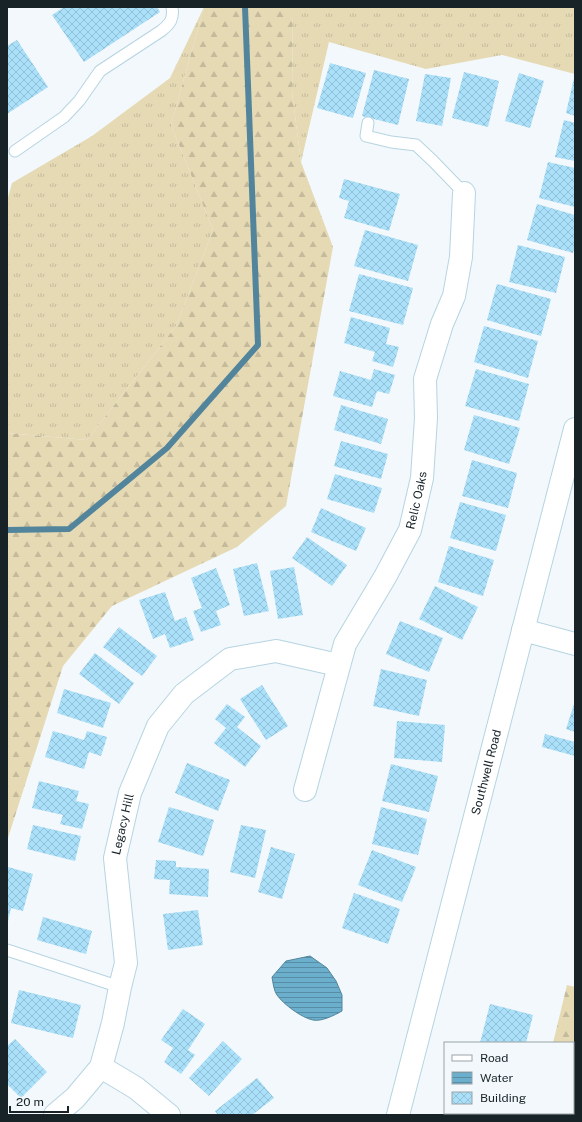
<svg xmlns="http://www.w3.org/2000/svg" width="582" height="1122" font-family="'Public Sans',sans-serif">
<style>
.grass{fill:url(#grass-tufts)}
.forest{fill:url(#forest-firs)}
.water{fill:url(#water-rules);stroke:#52859c}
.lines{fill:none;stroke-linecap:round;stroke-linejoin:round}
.stream{stroke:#52859c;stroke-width:6}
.building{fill:url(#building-cross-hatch)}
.service-casing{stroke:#b6d4e2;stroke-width:13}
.minor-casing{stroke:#b6d4e2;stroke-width:24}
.service{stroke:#fff;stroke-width:11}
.minor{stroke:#fff;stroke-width:22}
.labels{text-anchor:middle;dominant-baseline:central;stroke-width:3;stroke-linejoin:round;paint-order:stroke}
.street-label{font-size:12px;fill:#182328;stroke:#f2f8fb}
</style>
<defs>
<pattern id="grass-tufts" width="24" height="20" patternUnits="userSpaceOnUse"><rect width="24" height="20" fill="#e6dab5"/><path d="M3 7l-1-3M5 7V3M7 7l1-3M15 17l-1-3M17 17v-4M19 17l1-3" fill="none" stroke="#c5bb9c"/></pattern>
<pattern id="forest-firs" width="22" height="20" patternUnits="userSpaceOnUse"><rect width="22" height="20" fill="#e6dab5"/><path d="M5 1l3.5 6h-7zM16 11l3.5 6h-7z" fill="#c5bb9c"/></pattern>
<pattern id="water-rules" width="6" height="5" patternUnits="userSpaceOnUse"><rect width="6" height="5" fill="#6bafcd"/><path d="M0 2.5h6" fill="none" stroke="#578ea6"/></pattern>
<pattern id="building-cross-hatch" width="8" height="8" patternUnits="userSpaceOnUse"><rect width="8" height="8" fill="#aae0f9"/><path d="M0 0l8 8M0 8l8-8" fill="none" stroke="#92c0d5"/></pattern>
</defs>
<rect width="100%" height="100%" fill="#f2f8fb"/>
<path class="grass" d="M 204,7 L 171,125 L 213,230 L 176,326 L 87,440 L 7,433 L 7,201 L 12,183 L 92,136 L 170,78 Z
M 293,7 L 575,7 L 575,74 L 502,55 L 426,69 L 329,42 L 301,162 L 292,92 Z"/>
<path class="forest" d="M 204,7 L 293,7 L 292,92 L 301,162 L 333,247 L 286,506 L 237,547 L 112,606 L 63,666 L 7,841 L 7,433 L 87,440 L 176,326 L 213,230 L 171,125 Z
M 567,985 L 575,987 L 575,1115 L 535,1115 L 535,1113 L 573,1113 L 573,1043 L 553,1043 Z"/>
<path class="water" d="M 310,956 L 327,968 L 336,981 L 342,995 L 342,1011 C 335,1015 321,1022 313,1020 C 302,1018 283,1004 277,995 C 274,991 273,983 272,977 L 286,961 Z"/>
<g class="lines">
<path class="stream" d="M 7,530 L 69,529 L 167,448 L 258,345 L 245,7"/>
</g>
<path class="building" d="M 64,7 L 157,7 L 160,12 L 84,62 L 52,15 Z
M 17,40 L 48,87 L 7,114 L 7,46 Z
M 330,63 L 366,73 L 353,118 L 317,108 Z
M 374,70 L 409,79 L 398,125 L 362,116 Z
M 464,72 L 499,81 L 488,127 L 452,118 Z
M 519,73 L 544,81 L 530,128 L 505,121 Z
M 425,74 L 451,78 L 442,126 L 416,121 Z
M 574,78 L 575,78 L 575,116 L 566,113 Z
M 564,120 L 575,123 L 575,161 L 555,157 Z
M 548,162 L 575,168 L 575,207 L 539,198 Z
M 344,179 L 400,194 L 389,231 L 344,218 L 349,201 L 339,198 Z
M 537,204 L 575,215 L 575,245 L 573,253 L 527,240 Z
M 365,230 L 418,245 L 408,281 L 354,266 Z
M 518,245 L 565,257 L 556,293 L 509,282 Z
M 359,274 L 413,288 L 403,325 L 349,311 Z
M 497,284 L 551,299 L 541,336 L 487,320 Z
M 351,317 L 390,328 L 386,344 L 399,347 L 393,367 L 372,361 L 375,352 L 344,343 Z
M 484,326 L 538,341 L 528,378 L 474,362 Z
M 374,369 L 395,375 L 389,394 L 377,391 L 372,407 L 333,396 L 340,371 L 371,380 Z
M 476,369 L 529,384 L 519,421 L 465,406 Z
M 341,405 L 388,419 L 381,444 L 334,430 Z
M 474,415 L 520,428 L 509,464 L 464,450 Z
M 341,441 L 388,454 L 381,479 L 334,466 Z
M 472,460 L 517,473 L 508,508 L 462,496 Z
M 335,474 L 382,488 L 374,513 L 327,499 Z
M 460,502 L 506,515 L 496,551 L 450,538 Z
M 321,508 L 366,528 L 356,551 L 311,532 Z
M 307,537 L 347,565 L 332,586 L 292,558 Z
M 449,546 L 494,560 L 483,596 L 438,582 Z
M 257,563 L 269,611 L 244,616 L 233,569 Z
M 294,567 L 303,615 L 278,619 L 270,571 Z
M 216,568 L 230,605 L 216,611 L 221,625 L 201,632 L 193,611 L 202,608 L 191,578 Z
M 435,586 L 478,607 L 462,640 L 419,619 Z
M 165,592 L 175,621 L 186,617 L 194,640 L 170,648 L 165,634 L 153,639 L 139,600 Z
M 400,621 L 443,638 L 429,672 L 386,654 Z
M 119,627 L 157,656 L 142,676 L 103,647 Z
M 95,653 L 134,683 L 119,704 L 79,674 Z
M 381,669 L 427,680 L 419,716 L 373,706 Z
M 262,685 L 288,726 L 266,740 L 240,699 Z
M 64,689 L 111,703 L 103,728 L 57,713 Z
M 575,701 L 575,732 L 566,729 Z
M 227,704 L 245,717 L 237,727 L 261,746 L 245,767 L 214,743 L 226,728 L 215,719 Z
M 397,721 L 445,725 L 442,762 L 394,758 Z
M 53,731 L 84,740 L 87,731 L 107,737 L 101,756 L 89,752 L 84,769 L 45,757 Z
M 545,734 L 575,742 L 575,756 L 542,747 Z
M 187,763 L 230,780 L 218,811 L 175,793 Z
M 391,764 L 438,776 L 429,812 L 382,801 Z
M 39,781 L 79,791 L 76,801 L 89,804 L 82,829 L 60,824 L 63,815 L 32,808 Z
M 169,807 L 214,820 L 203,856 L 158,842 Z
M 381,807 L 427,819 L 418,855 L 372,844 Z
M 33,825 L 81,836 L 75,861 L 27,849 Z
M 241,825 L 266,830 L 255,878 L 230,872 Z
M 271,847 L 295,854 L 282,899 L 258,892 Z
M 372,850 L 416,867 L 402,902 L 358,885 Z
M 156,860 L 176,861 L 176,867 L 209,869 L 208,897 L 169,894 L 170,880 L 154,879 Z
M 8,867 L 33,874 L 23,911 L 11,908 L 8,921 Z
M 354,893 L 400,909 L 388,944 L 342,928 Z
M 198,910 L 203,945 L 168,950 L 163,914 Z
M 43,917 L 92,931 L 86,954 L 37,940 Z
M 19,990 L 81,1005 L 73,1038 L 11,1023 Z
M 490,1004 L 533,1015 L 526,1043 L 480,1043 Z
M 183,1009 L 205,1024 L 188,1050 L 195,1055 L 181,1074 L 164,1062 L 173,1048 L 161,1040 Z
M 15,1039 L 47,1072 L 21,1098 L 7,1084 L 7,1046 Z
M 223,1041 L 242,1059 L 209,1096 L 189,1078 Z
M 257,1078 L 274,1098 L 252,1115 L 218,1115 L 215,1111 Z"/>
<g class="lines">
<g class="service-casing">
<path id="service" d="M 368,123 L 366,136 L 391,142 L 416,145 L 433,161 L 464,193
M 15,151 L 64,117 L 79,101 L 100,71 L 161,31 C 170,24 174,19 172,7
M 7,950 L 120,987"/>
</g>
<g class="minor-casing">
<g id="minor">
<path d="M 523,630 L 575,644"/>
<path id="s1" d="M 305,790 L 345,644 L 385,577 L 410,530 L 422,478 L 426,418 L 425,379 L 442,324 L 454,296 L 461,257 L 464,193"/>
<path d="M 101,1067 L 136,1088 L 169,1115"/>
<path id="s2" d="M 55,1115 L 75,1098 L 101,1067 L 113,1023 L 120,987 L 126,963 L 115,858 L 130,793 L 158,726 L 184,694 L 230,659 L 276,651 L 338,665"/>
<path id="s3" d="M 398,1115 L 575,429"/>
</g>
</g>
<use href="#service" class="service"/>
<use href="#minor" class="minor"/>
</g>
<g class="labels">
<g class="street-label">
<text stroke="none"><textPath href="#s1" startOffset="313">Relic Oaks</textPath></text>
<text stroke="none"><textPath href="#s3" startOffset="354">Southwell Road</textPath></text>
<text stroke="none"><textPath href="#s2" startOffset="314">Legacy Hill</textPath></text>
</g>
</g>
<rect width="582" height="1122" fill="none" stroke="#182328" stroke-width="16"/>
<rect x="444" y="1042" width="130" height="72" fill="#f2f8fb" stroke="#9ba3a7"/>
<rect x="452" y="1055" width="20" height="6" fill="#ffffff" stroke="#9ba3a7"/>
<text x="480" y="1062" font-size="12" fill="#182328">Road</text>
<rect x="452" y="1072" width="20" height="12" fill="url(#water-rules)" stroke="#9ba3a7"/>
<text x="480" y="1082" font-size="12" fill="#182328">Water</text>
<rect x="452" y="1092" width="20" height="12" fill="url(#building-cross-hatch)" stroke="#9ba3a7"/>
<text x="480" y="1102" font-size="12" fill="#182328">Building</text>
<path d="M10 1106v6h58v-6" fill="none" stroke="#182328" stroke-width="2"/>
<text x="16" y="1106" font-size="12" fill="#182328" stroke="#f2f8fb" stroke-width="3" paint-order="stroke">20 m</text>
</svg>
